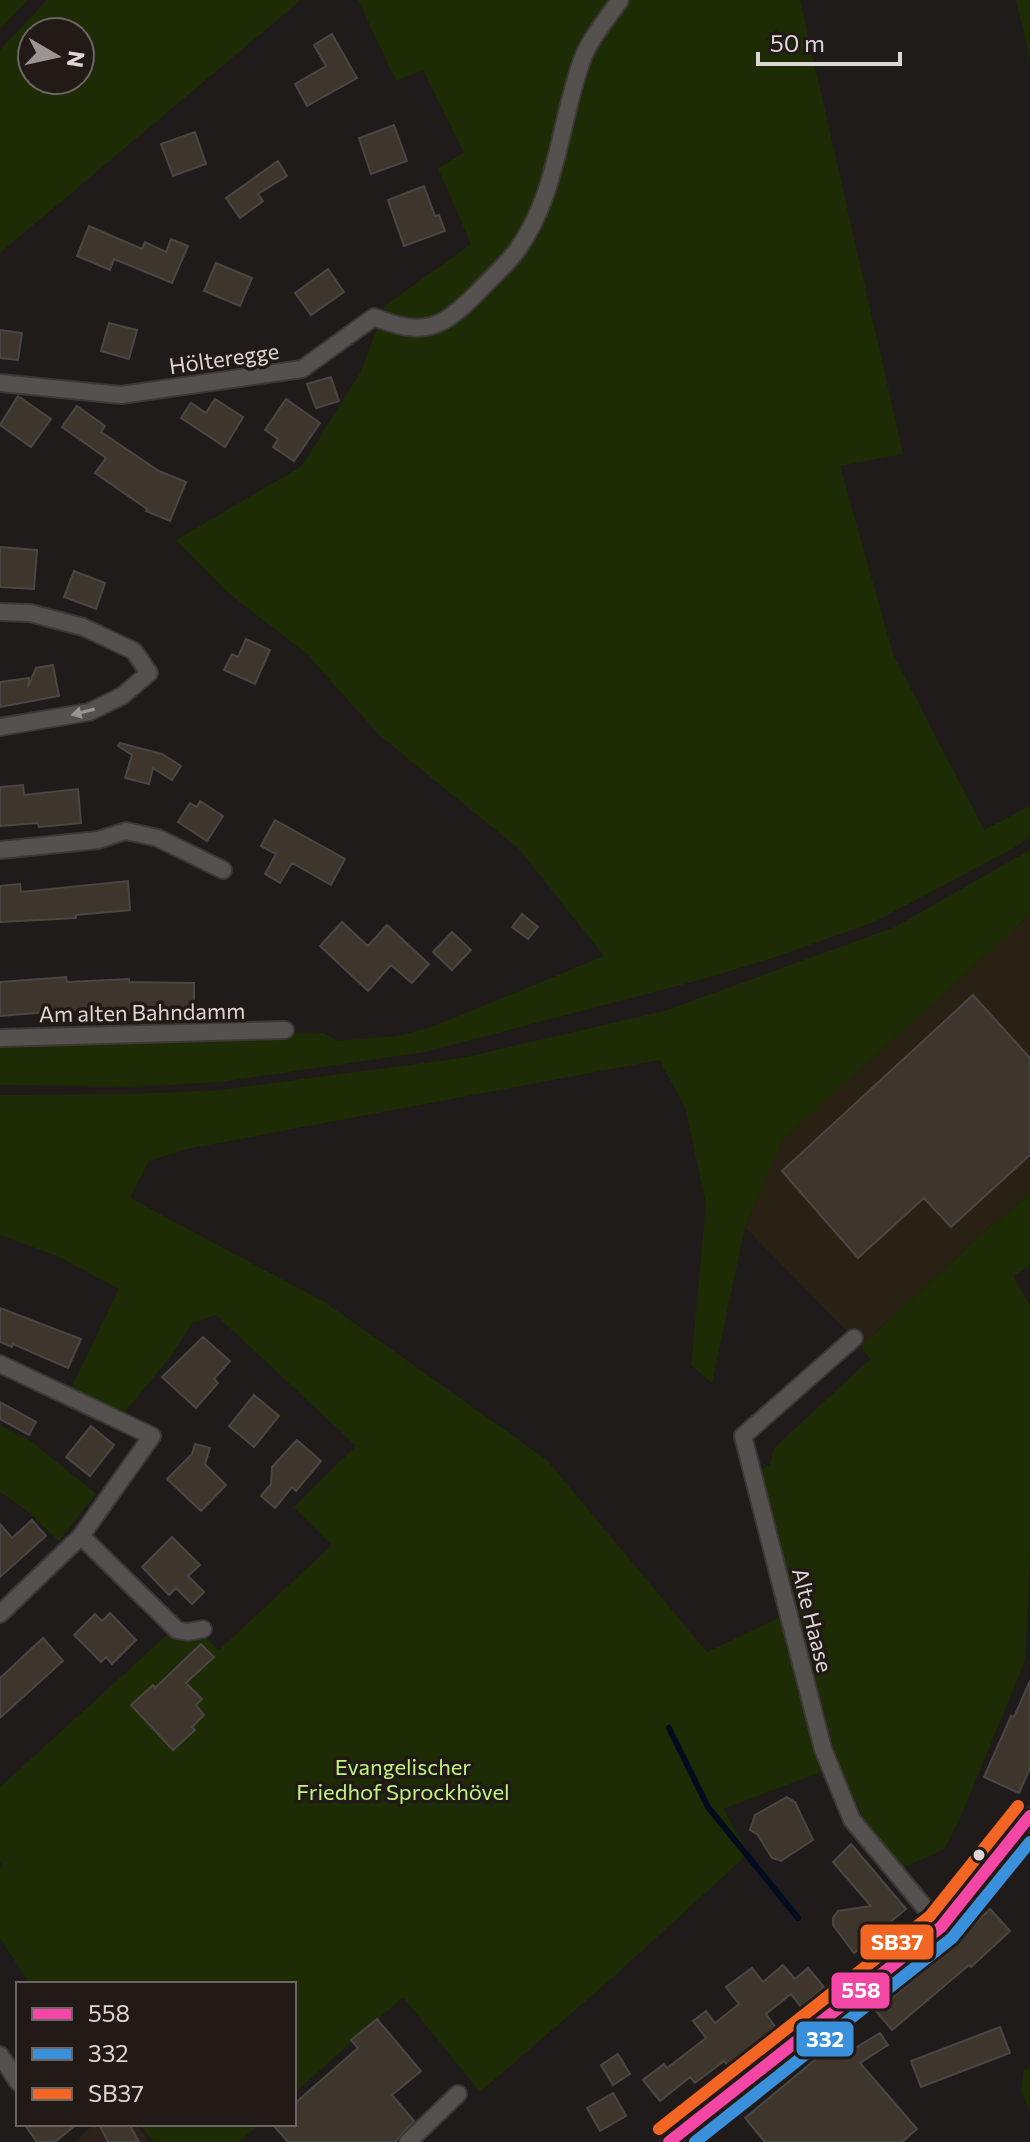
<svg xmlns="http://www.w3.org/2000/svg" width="1030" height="2142" font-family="Commissioner,sans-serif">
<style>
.commercial{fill:#292113}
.built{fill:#2e211c}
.green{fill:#1d2c04;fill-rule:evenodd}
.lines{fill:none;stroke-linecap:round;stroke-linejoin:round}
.stream{stroke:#030c1f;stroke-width:6}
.building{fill:#3e362c;stroke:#494644;stroke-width:2}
.street-casing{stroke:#3b3836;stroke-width:20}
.street{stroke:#54514f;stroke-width:16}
.bus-1-casing{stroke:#221a17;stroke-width:18}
.bus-2-casing{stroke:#221a17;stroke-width:18}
.bus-3-casing{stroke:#221a17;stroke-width:18}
.bus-1{stroke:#f346a5;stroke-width:12}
.bus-2{stroke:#3a90db;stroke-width:12}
.bus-3{stroke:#f26522;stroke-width:12}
.oneway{fill:#989492}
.bus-dot{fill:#dcd6d4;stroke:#221a17;stroke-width:3}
.labels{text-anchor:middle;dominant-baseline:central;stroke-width:7;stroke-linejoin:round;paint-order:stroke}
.street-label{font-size:22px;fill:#dcd6d4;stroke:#221a17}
.park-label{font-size:22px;fill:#c0f47c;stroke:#221a17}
.line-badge{stroke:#221a17;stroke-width:3}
.badge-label{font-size:22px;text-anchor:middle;font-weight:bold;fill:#fff}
</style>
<rect width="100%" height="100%" fill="#1f1b1a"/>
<path class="commercial" d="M 1030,915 L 1030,1194 L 986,1230 L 861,1346 L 745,1227 L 784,1137 Z"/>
<path class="built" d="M 94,2124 L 136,2124 L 149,2142 L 75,2142 Z"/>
<path class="green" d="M 0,0 L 28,0 L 0,29 Z
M 47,0 L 301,0 L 0,253 L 0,50 ZM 32,32 L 80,32 L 80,80 L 32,80 Z
M 358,0 L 800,0 L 903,454 L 840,466 L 893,654 L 984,830 L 1030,806 L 1030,837 L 1012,849 L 874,922 L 773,958 L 696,981 L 425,1052 L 220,1082 L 134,1087 L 0,1085 L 0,1042 L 323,1033 L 338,1041 L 397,1036 L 432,1027 L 604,956 L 519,849 L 379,735 L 307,654 L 227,592 L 176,540 L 302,466 L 361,371 L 385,306 L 471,244 L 438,168 L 464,153 L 423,70 L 396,81 Z
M 1016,0 L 1030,0 L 1030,60 Z
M 1030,850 L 1030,915 L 784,1138 L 745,1227 L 712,1383 L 691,1365 L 706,1204 L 685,1107 L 659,1060 L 187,1149 L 149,1161 L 130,1197 L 132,1199 L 326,1303 L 547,1460 L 707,1652 L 782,1616 L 824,1771 L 723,1809 L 749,1853 L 610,1980 L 480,2092 L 403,1997 L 294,2093 L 294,1984 L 30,1984 L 0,1938 L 0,1868 L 3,1866 L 0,1862 L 0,1787 L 168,1634 L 200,1640 L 205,1637 L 219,1650 L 332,1545 L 294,1507 L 356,1446 L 216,1315 L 192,1323 L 172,1355 L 124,1413 L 69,1392 L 119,1289 L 59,1257 L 0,1235 L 0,1095 L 130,1094 L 221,1090 L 462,1058 L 664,1011 L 895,927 Z
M 1030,1194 L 1030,1266 L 1013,1276 L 1030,1305 L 1030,1552 L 1025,1661 L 960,1818 L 944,1849 L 901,1869 L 864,1820 L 837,1761 L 759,1470 L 770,1465 L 774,1448 L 870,1359 L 861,1346 L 986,1230 Z
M 0,1425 L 31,1441 L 96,1494 L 59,1541 L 26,1510 L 0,1492 Z
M 1030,2068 L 1030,2111 L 1021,2091 L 1024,2069 Z
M 139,2124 L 259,2124 L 239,2142 L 154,2142 Z"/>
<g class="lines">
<path class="stream" d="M 669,1728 L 708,1807 L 798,1918"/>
</g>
<path class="building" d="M 332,34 L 357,78 L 307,106 L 295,84 L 326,66 L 314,45 Z
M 394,125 L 407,161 L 371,174 L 359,138 Z
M 195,132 L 206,164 L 173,176 L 161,144 Z
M 278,161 L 287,176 L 258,194 L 263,201 L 240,218 L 226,198 Z
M 424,186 L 435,216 L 439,215 L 445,231 L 404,246 L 388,200 Z
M 89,226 L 142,249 L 145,242 L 166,252 L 171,239 L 188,246 L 172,283 L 114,259 L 110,270 L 77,256 Z
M 216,263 L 252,278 L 240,306 L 204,291 Z
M 328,269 L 344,292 L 311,315 L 295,293 Z
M 109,323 L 137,330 L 129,359 L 101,351 Z
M 0,330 L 22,333 L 18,360 L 0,358 Z
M 331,377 L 339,401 L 316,408 L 307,384 Z
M 18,396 L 51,419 L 31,447 L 0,425 Z
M 215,399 L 243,417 L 225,447 L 181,418 L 191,403 L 206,413 Z
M 286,399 L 320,423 L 294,461 L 273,447 L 278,439 L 265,430 Z
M 77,406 L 105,426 L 101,432 L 159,471 L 186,482 L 170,521 L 146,511 L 147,509 L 95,473 L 106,458 L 62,427 Z
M 0,547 L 37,550 L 34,589 L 0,587 Z
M 74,571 L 105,583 L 96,609 L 64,597 Z
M 246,639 L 270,650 L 255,684 L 224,670 L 232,654 L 238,657 Z
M 53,665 L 59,696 L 0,707 L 0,682 L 29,678 L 28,687 L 36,668 Z
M 120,743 L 162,754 L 181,766 L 172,780 L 153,768 L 149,784 L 125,778 L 132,755 L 118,746 Z
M 23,785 L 24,795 L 78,789 L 81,823 L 39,827 L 38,823 L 0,826 L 0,787 Z
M 200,801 L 223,816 L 207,841 L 178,822 L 190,803 L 197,807 Z
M 275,820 L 345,859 L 331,885 L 292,863 L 280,883 L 265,874 L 276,854 L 261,846 Z
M 128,881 L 130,910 L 76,915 L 76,918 L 0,922 L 0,886 L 20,884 L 21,892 Z
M 522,914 L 538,927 L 528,939 L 512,927 Z
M 342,922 L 368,946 L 387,925 L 429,964 L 412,983 L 391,965 L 368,991 L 320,946 Z
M 452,932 L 471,950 L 452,970 L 433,952 Z
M 66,977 L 67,982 L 129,979 L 129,982 L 194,983 L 194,1014 L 130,1013 L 85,1017 L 84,1009 L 0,1016 L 0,982 Z
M 973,995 L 1030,1058 L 1030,1155 L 951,1227 L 924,1198 L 858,1258 L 782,1171 Z
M 0,1308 L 81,1339 L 68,1368 L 13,1344 L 12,1347 L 0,1342 Z
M 203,1337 L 230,1361 L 214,1379 L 218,1383 L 196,1408 L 162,1377 Z
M 254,1395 L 279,1416 L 254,1447 L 229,1426 Z
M 0,1402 L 36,1422 L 29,1435 L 0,1419 Z
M 91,1426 L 114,1445 L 90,1476 L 66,1457 Z
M 297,1440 L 321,1461 L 296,1491 L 292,1487 L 275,1508 L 261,1496 L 271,1484 L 272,1467 Z
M 195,1444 L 210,1448 L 205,1464 L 226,1485 L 201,1511 L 167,1479 L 192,1454 Z
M 32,1520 L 46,1536 L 0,1577 L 0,1524 L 12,1538 Z
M 172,1537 L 200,1565 L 188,1576 L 204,1592 L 192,1604 L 176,1588 L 169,1595 L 142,1567 Z
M 110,1613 L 136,1640 L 112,1664 L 106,1657 L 101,1662 L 74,1635 L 95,1614 L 102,1621 Z
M 43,1638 L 63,1661 L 0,1718 L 0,1678 Z
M 201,1644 L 214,1657 L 186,1683 L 202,1699 L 196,1705 L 204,1715 L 192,1727 L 195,1730 L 173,1750 L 131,1705 L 153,1685 L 155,1688 Z
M 1030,1681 L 1030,1768 L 1019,1793 L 984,1777 L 1011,1716 L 1014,1717 Z
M 787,1797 L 795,1802 L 813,1840 L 781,1861 L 772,1858 L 757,1834 L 750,1830 L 755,1815 Z
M 851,1844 L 906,1909 L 854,1953 L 833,1925 L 833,1918 L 838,1911 L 871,1906 L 833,1862 Z
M 990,1909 L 1010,1931 L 971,1967 L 969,1965 L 892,2030 L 876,2011 L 953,1947 L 951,1945 Z
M 783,1965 L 795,1979 L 808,1968 L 824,1987 L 801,2007 L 791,1994 L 766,2014 L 777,2029 L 729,2067 L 724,2061 L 695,2083 L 690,2077 L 660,2101 L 643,2080 L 664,2064 L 667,2068 L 706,2038 L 693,2021 L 706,2011 L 715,2023 L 739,2004 L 726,1987 L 752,1968 L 763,1982 Z
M 377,2019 L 421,2071 L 392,2095 L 414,2121 L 395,2142 L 288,2142 L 272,2124 L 294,2124 L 294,2104 L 358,2048 L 351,2040 Z
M 1000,2027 L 1010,2053 L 921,2087 L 911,2061 Z
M 880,2033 L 888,2045 L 860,2063 L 917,2129 L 902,2142 L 765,2142 L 745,2118 L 834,2044 L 844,2055 Z
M 618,2054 L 630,2074 L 613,2085 L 601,2065 Z
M 613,2093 L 626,2116 L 600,2131 L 587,2108 Z
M 24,2124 L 77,2124 L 55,2142 L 37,2142 Z
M 99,2124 L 129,2124 L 139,2142 L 108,2142 Z"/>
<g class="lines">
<g class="street-casing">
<path id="street" d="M 0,383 L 121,395 L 302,369 L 374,317 C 424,337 441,329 477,293 C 489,280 504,267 515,253 C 557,197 559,126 581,63 C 588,41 607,19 620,0
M 0,612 L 30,613 L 83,627 L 134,651 L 149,673 L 122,696 L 89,712 L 0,727
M 0,850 L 98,840 L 126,831 L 158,838 L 223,870
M 0,1038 L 285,1030
M 854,1338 L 743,1436 L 823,1749 L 852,1820 L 941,1927
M 0,1364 L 152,1436 L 81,1536 L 0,1614
M 81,1536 L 177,1630 L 188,1632 L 203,1629
M 0,2055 L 18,2082
M 408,2142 L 458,2094
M 669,2142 L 941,1927 L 1030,1816"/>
</g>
<use href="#street" class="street"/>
<g class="bus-1-casing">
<path id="bus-1" d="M 669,2142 L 941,1927 L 1030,1816"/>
</g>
<g class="bus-2-casing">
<path id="bus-2" d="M 695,2142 L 952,1938 L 1030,1842"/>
</g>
<g class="bus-3-casing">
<path id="bus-3" d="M 659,2129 L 930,1916 L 1018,1806"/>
</g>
<use href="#bus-1" class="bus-1"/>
<use href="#bus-2" class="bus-2"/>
<use href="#bus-3" class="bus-3"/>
</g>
<defs><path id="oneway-solid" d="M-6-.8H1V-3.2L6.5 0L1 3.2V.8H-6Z" transform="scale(2)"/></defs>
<use class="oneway" href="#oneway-solid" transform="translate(83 712) rotate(166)"/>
<circle class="bus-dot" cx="979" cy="1855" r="7"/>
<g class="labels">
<g class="street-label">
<text transform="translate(224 358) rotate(-8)">Hölteregge</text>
<text transform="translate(142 1012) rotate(-1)">Am alten Bahndamm</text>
<text transform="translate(813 1620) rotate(76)">Alte Haase</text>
</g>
<g class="park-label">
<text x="403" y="1766">Evangelischer<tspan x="403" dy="25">Friedhof Sprockhövel</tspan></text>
</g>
</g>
<g class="line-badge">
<rect x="859" y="1923" width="76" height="38" rx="8" fill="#f26522"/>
<rect x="830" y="1971" width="61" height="39" rx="8" fill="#f346a5"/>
<rect x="795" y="2020" width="60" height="38" rx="8" fill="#3a90db"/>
</g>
<g class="badge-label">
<text x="897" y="1950">SB37</text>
<text x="861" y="1998">558</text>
<text x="825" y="2047">332</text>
</g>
<rect x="16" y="1982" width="280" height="144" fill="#221a17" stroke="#6c6563" stroke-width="2"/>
<rect x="32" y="2008" width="40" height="12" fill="#f346a5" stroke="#6c6563" stroke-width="2"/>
<text x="88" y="2022" font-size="24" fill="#dcd6d4">558</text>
<rect x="32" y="2048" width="40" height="12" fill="#3a90db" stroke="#6c6563" stroke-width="2"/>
<text x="88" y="2062" font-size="24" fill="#dcd6d4">332</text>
<rect x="32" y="2088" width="40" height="12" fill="#f26522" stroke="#6c6563" stroke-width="2"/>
<text x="88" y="2102" font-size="24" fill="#dcd6d4">SB37</text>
<g transform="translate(56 56) rotate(99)"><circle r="38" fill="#221a17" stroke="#6c6563" stroke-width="2"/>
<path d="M0-6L14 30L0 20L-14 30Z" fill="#9a9593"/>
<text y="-12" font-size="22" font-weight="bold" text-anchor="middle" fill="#dcd6d4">N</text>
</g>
<path d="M758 52v12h142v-12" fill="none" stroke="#dcd6d4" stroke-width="4"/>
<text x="770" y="52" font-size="24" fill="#dcd6d4" stroke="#221a17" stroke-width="6" paint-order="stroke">50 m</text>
</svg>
